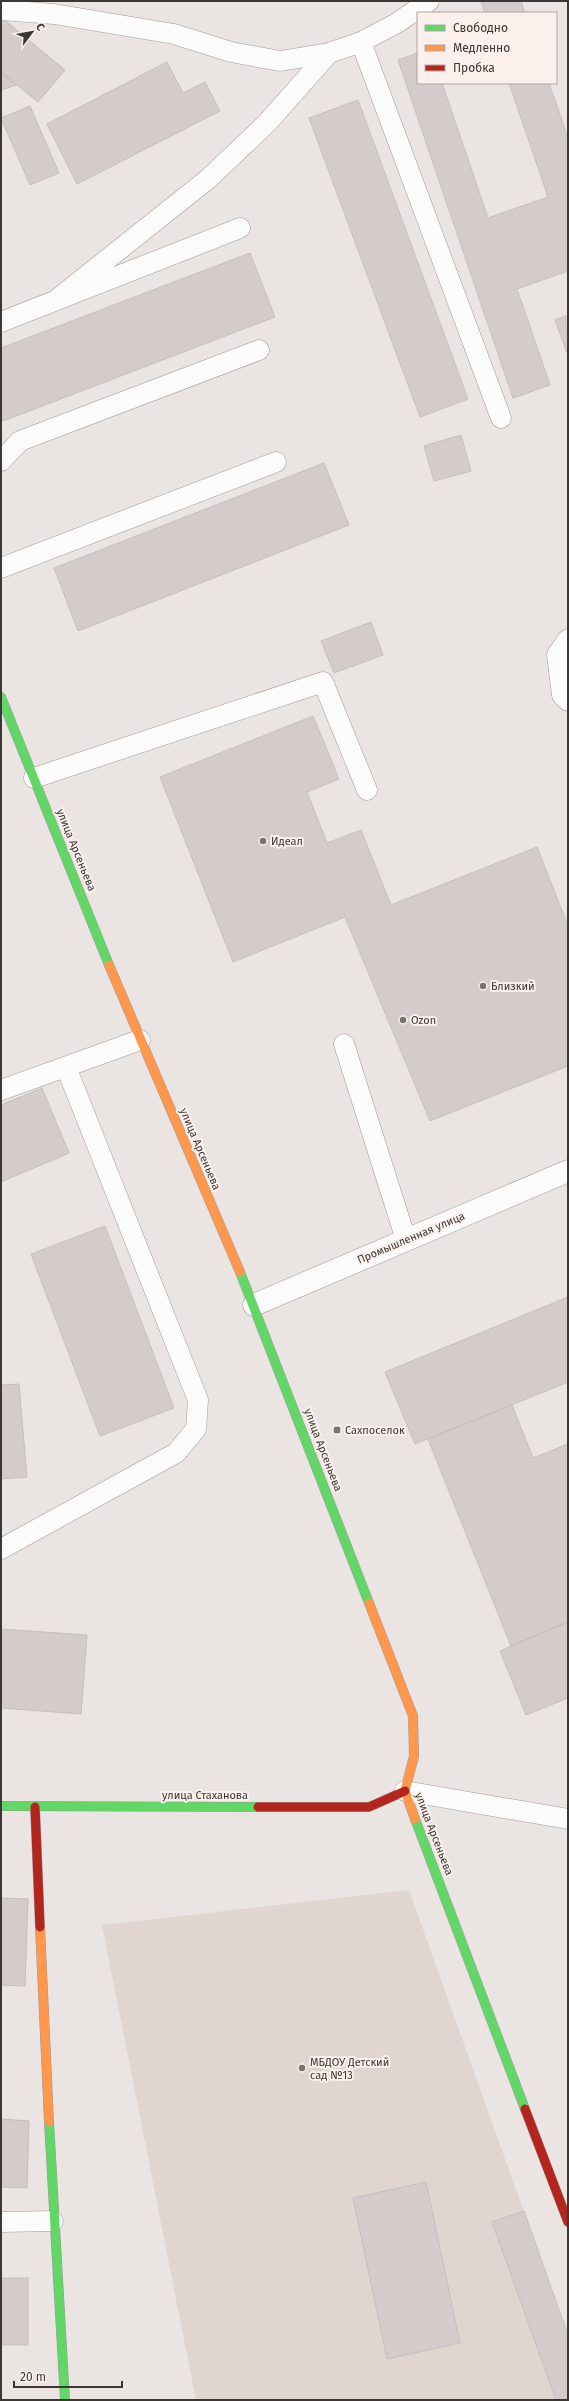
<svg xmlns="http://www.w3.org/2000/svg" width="569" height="2401" font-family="'Fira Sans',sans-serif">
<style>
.built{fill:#e1d5d0}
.building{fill:#d5cbca;stroke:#c4bfbe}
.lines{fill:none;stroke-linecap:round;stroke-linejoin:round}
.lane-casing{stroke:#9f9a98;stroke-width:21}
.street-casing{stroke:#9f9a98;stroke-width:23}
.fast-casing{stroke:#9f9a98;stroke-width:10}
.slow-casing{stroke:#9f9a98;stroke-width:10}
.jam-casing{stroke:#9f9a98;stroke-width:10}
.lane{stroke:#fcfbfb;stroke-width:20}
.street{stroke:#fcfbfb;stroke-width:22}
.fast{stroke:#63d668;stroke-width:9}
.slow{stroke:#ff974d;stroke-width:9}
.jam{stroke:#b3261e;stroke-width:9}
.poi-dot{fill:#787472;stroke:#fbf0eb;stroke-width:1.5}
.labels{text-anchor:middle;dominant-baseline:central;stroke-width:4;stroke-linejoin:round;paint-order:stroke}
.poi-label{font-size:11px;fill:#3b3735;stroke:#fbf0eb;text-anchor:start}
.street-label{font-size:11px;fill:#3b3735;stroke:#fbf0eb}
</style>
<rect width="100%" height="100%" fill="#eae4e2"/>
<path class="built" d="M 409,1890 L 568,2335 L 568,2400 L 196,2400 L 102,1925 Z"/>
<path class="building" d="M 481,1 L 521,1 L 525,13 L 485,13 Z
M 1,17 L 65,70 L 38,102 L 1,72 Z
M 418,53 L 418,83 L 442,83 L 488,218 L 548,197 L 509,83 L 549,83 L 568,138 L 568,271 L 517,289 L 550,385 L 513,398 L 398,60 Z
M 167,62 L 183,93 L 205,82 L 220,111 L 77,184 L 47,124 Z
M 1,72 L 16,85 L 1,90 Z
M 358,100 L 468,399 L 420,417 L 309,118 Z
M 30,106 L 59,173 L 30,185 L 1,118 Z
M 250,253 L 275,317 L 3,421 L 1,415 L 1,348 Z
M 568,315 L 568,353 L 567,353 L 555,320 Z
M 461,435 L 471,471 L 434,481 L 424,446 Z
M 324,463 L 349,525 L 78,631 L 54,568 Z
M 371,622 L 383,655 L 334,673 L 321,641 Z
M 313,716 L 339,779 L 307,792 L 327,843 L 361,830 L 391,905 L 537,847 L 568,926 L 568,1066 L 430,1121 L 345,917 L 233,962 L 160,777 Z
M 42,1088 L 69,1153 L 1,1182 L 1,1105 Z
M 105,1226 L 174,1408 L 100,1436 L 31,1254 Z
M 568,1297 L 568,1382 L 415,1444 L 385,1372 Z
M 19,1384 L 27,1477 L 1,1479 L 1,1385 Z
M 512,1405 L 533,1458 L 568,1444 L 568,1622 L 511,1646 L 428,1439 Z
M 568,1622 L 568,1698 L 526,1715 L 500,1651 Z
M 1,1629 L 87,1635 L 81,1714 L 1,1708 Z
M 1,1898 L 28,1899 L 25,1986 L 1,1985 Z
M 1,2119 L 29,2121 L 27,2188 L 1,2187 Z
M 426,2182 L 460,2343 L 387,2359 L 353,2198 Z
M 524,2211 L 568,2335 L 568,2400 L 556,2400 L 492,2222 Z
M 1,2278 L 28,2278 L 28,2345 L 1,2345 Z"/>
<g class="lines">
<g class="lane-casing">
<path id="lane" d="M 1,10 L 54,14 L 174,34 L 231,52 L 280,61 L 329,53 L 361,42 L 397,23 L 429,1
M 361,42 L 501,418
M 56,300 L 208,179 L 267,123 L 329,53
M 1,322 L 240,228
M 1,461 L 20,441 L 259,350
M 1,568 L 276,462
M 568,639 L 557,655 L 562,695 L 568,701
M 34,778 L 323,682 L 367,790
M 344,1044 L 406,1240
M 1,1090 L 140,1040
M 1,1549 L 176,1453 L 196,1429 L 198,1400 L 66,1067
M 405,1791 L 568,1819
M 1,2222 L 53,2221"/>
</g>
<g class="street-casing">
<path id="street" d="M 254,1305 L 568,1171"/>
</g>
<g class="fast-casing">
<path id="fast" d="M 1,697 L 109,965
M 240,1272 L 369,1603
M 1,1806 L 258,1807
M 415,1819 L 525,2109
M 49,2122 L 65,2400"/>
</g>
<g class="slow-casing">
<path id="slow" d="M 109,965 L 240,1272
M 369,1603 L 413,1716 L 414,1756 L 405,1791 L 415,1819
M 40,1927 L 49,2122"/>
</g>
<g class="jam-casing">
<path id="jam" d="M 35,1807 L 40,1927
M 258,1807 L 369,1807 L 405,1791
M 525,2109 L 568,2222"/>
</g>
<use href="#lane" class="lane"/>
<use href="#street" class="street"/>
<use href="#fast" class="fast"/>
<use href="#slow" class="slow"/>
<use href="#jam" class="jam"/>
</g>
<g class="poi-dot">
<circle cx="263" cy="841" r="4"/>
<circle cx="483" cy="986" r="4"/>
<circle cx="403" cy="1020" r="4"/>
<rect x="333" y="1426" width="8" height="8" rx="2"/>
<circle cx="302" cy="2068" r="4"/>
</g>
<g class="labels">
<g class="poi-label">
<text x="271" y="841">Идеал</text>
<text x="491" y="986">Близкий</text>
<text x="411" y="1020">Ozon</text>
<text x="345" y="1430">Сахпоселок</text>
<text x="310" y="2062">МБДОУ Детский<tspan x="310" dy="13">сад №13</tspan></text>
</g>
<g class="street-label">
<text transform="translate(76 850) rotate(68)">улица Арсеньева</text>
<text transform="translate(200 1149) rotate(67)">улица Арсеньева</text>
<text transform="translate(411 1238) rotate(-23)">Промышленная улица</text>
<text transform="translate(323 1450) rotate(69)">улица Арсеньева</text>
<text x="205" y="1795">улица Стаханова</text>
<text transform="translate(434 1834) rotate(69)">улица Арсеньева</text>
</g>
</g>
<rect width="569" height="2401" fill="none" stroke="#3b3735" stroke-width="4"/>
<rect x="417" y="12" width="140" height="72" fill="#fbf0eb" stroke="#aea6a2"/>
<rect x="425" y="25" width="20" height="6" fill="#63d668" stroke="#aea6a2"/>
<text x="453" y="32" font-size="12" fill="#3b3735">Свободно</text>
<rect x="425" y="45" width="20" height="6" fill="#ff974d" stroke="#aea6a2"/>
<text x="453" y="52" font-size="12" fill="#3b3735">Медленно</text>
<rect x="425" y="65" width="20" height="6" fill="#b3261e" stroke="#aea6a2"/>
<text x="453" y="72" font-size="12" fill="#3b3735">Пробка</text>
<g transform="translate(32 32) rotate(58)" stroke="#fbf0eb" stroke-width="3" paint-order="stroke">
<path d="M0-3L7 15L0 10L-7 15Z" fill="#3b3735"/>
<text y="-6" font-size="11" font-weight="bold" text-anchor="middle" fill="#3b3735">С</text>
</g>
<path d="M14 2381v6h108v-6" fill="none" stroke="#3b3735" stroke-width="2"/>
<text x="20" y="2381" font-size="12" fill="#3b3735" stroke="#fbf0eb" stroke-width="3" paint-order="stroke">20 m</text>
</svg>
